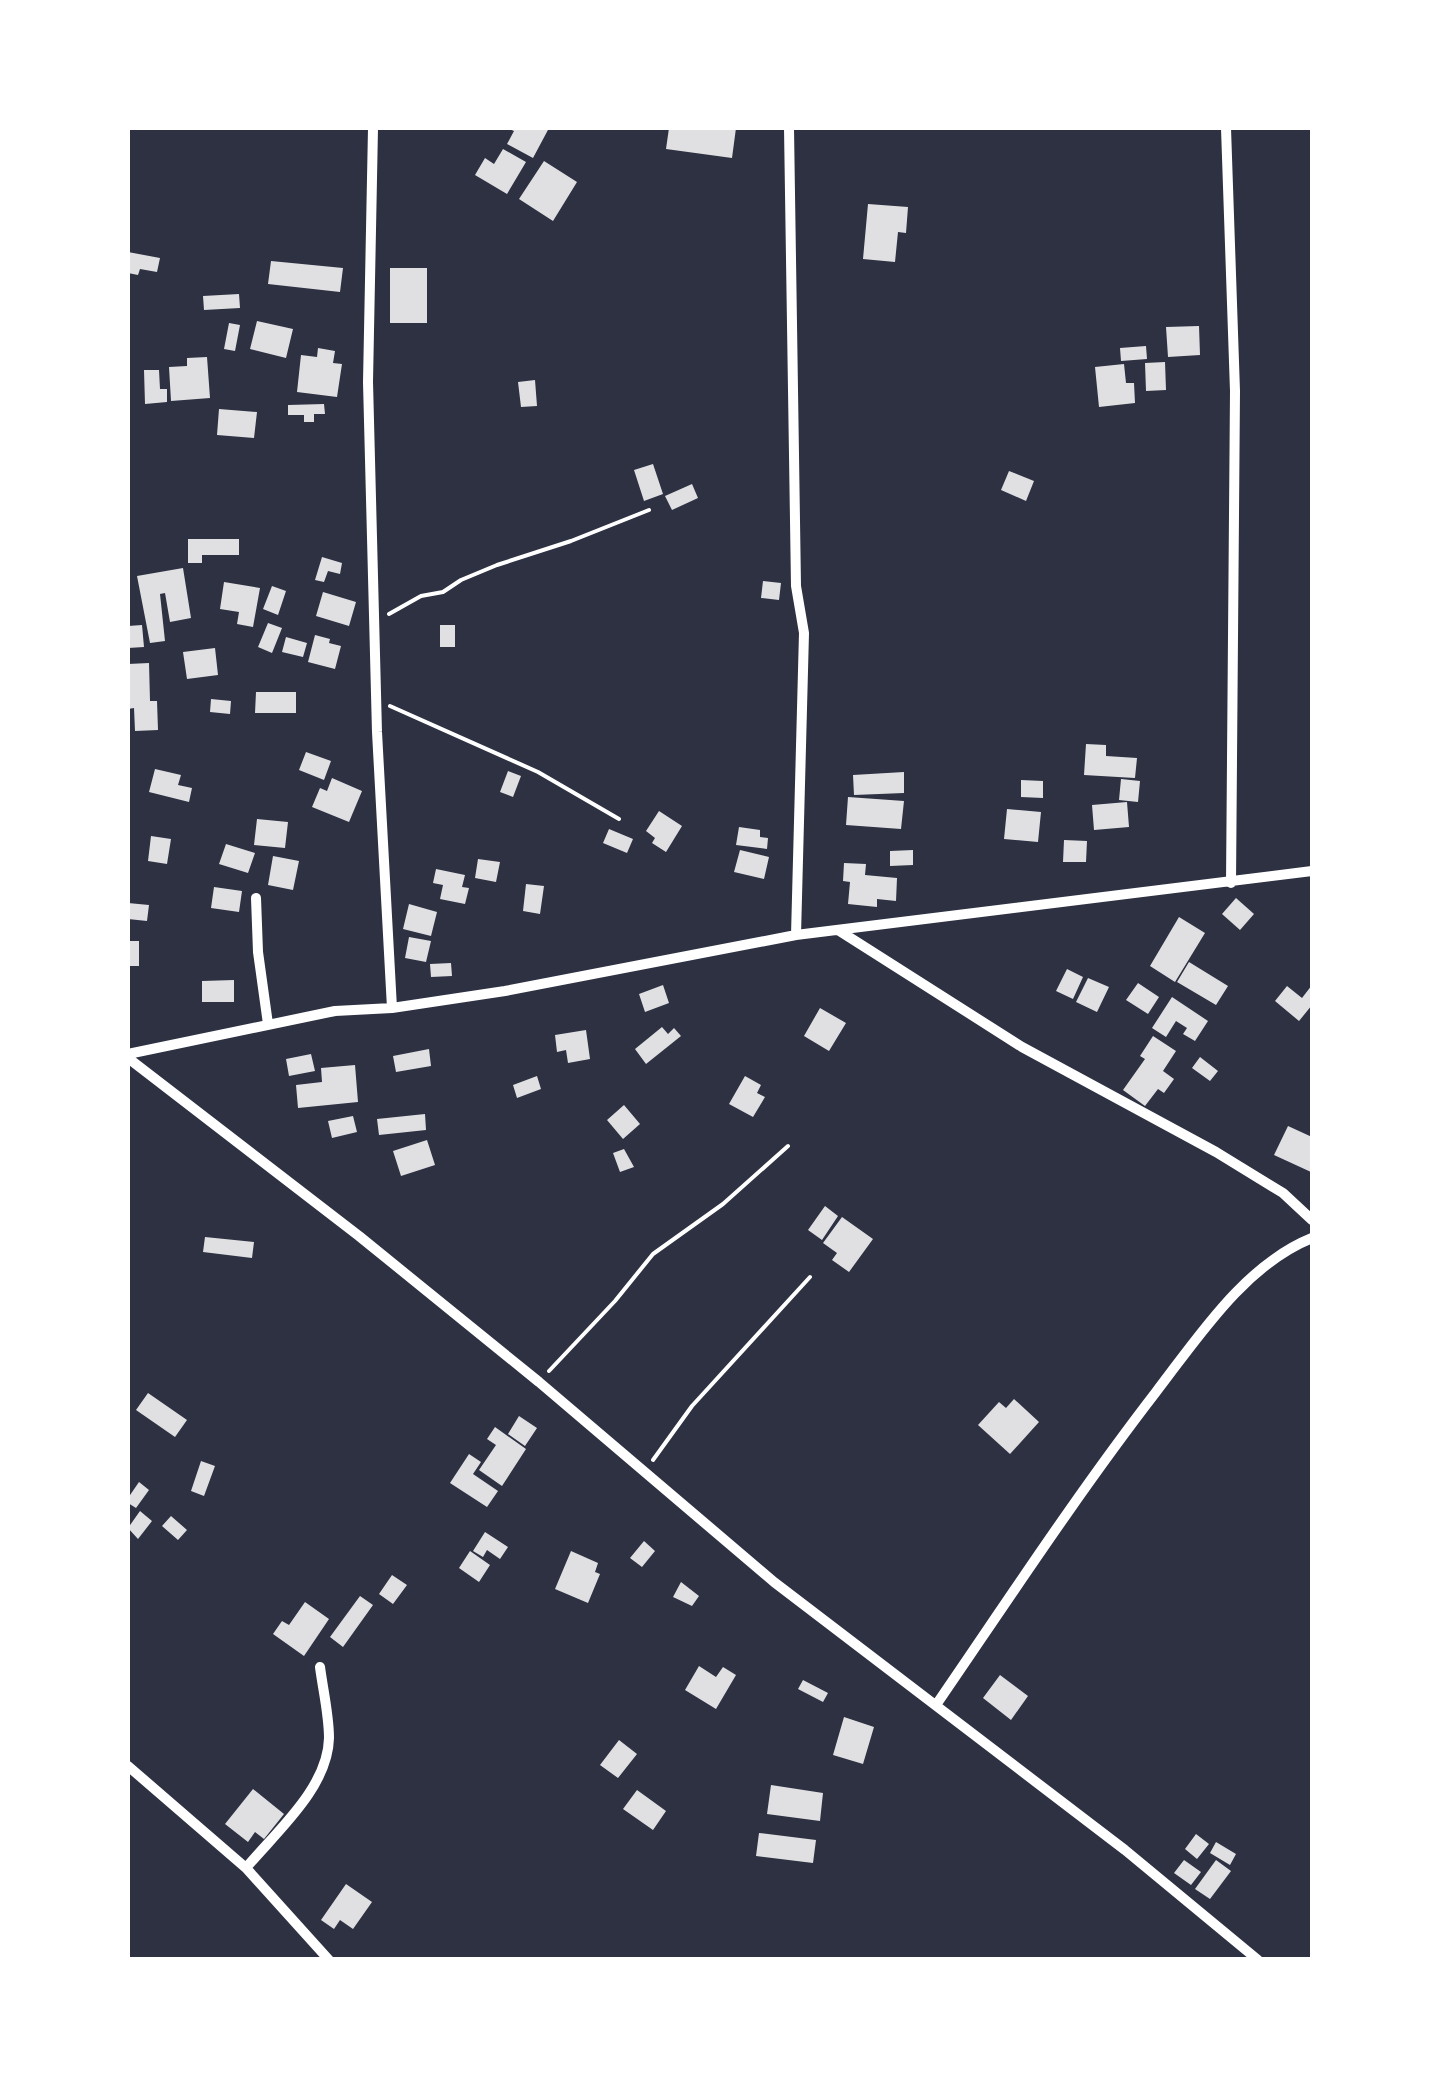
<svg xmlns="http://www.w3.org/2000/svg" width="1440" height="2087" font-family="Manrope,sans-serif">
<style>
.building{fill:#e0e0e3}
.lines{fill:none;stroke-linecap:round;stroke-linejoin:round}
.path{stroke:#fff;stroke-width:4}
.minor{stroke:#fff;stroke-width:10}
</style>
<rect width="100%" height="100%" fill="#2d3142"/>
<path class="building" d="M 507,128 L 549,128 L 533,158 L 507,144 L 514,131 Z
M 669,128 L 736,128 L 732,158 L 666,149 Z
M 503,149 L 526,162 L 507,194 L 475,175 L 485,158 L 494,164 Z
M 544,161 L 577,182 L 553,221 L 519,199 Z
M 868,204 L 908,207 L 906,233 L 898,232 L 895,262 L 863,259 Z
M 128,252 L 160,258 L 157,272 L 140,269 L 138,275 L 128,273 Z
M 271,261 L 343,268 L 340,292 L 268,284 Z
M 390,268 L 427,268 L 427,323 L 390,323 Z
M 239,294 L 240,308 L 204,310 L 203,296 Z
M 257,321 L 293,329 L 286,358 L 250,349 Z
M 229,323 L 240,325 L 235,351 L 224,349 Z
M 1199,326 L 1200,355 L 1168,357 L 1166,327 Z
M 1146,346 L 1147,359 L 1121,361 L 1120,348 Z
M 318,348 L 335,351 L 333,363 L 342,364 L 337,397 L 297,392 L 301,355 L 317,357 Z
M 207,357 L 210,398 L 171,401 L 169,367 L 187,366 L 187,358 Z
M 1165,362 L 1166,390 L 1146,391 L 1145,363 Z
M 1124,364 L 1126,383 L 1134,383 L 1135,403 L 1099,407 L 1095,367 Z
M 144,370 L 159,370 L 160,389 L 167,389 L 167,402 L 145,404 Z
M 535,380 L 537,406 L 521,407 L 518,382 Z
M 324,404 L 325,414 L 314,414 L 314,422 L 304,422 L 304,415 L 288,415 L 288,405 Z
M 219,409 L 257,412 L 254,438 L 217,435 Z
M 653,464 L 663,494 L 644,501 L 634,470 Z
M 1009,471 L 1034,481 L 1026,501 L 1001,490 Z
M 692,484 L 698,498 L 672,510 L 665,496 Z
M 188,539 L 239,539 L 239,555 L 202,555 L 202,563 L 188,563 Z
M 322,557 L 342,563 L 340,574 L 328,571 L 324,582 L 315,580 Z
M 183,568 L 191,618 L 170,622 L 165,593 L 160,594 L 165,641 L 150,643 L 137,576 Z
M 763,581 L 781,583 L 779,600 L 761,598 Z
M 224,582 L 260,588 L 253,627 L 237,624 L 239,612 L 220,609 Z
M 272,586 L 286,591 L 278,615 L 263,609 Z
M 323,592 L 356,602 L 349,626 L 316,616 Z
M 268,623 L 282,628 L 272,653 L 258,647 Z
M 142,625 L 144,647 L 128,648 L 128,626 Z
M 440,625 L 455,625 L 455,647 L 440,647 Z
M 315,635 L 330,639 L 329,643 L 341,646 L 335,669 L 308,662 Z
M 286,637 L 307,643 L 303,657 L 282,652 Z
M 215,648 L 218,675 L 187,679 L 183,652 Z
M 149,663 L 150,701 L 157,701 L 158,730 L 135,731 L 134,708 L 128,709 L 128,664 Z
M 256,692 L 296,692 L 296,713 L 255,713 Z
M 211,699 L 231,701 L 230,714 L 210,712 Z
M 1086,744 L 1106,745 L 1106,756 L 1137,758 L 1135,778 L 1084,775 Z
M 306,752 L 331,761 L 324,780 L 299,770 Z
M 155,769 L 181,775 L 178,785 L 192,788 L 189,802 L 149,792 Z
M 508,771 L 521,776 L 513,797 L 500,792 Z
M 904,772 L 904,793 L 854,795 L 853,775 Z
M 332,778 L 362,791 L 349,822 L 312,807 L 320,788 L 327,791 Z
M 1121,779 L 1140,781 L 1138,802 L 1119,800 Z
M 1021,780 L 1043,781 L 1043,798 L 1021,797 Z
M 848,797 L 904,801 L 901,829 L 846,825 Z
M 1127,802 L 1129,827 L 1094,830 L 1092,805 Z
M 1007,809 L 1041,812 L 1038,842 L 1004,839 Z
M 659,811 L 682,826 L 666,852 L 652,843 L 655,838 L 646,831 Z
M 257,819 L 288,822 L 285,848 L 254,845 Z
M 739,827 L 760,830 L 760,837 L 768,838 L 767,849 L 736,845 Z
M 609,829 L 633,839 L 627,853 L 603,843 Z
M 151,836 L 171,839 L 167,864 L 148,861 Z
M 1064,840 L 1087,841 L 1086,862 L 1063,862 Z
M 226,844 L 255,853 L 248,873 L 219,864 Z
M 740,850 L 769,857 L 764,879 L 734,872 Z
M 913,850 L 913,865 L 890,866 L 890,851 Z
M 273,856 L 299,861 L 293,890 L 268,885 Z
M 478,859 L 500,862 L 496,882 L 475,878 Z
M 844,863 L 866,864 L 865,875 L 897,878 L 896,901 L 877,899 L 877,907 L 848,904 L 850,882 L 843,881 Z
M 436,869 L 465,875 L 462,887 L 469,888 L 465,904 L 440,899 L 443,885 L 433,883 Z
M 526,884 L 544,886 L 540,914 L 523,911 Z
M 214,887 L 242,891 L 239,912 L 211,908 Z
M 1236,898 L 1254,914 L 1240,930 L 1222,914 Z
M 128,903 L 149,905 L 147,921 L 128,919 Z
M 409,904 L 437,912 L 431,936 L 403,929 Z
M 1179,917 L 1205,933 L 1175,982 L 1150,966 Z
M 409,937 L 431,941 L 426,962 L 405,958 Z
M 128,941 L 139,941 L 139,966 L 128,966 Z
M 1189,962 L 1228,986 L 1216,1005 L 1177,982 Z
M 451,963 L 452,976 L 431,977 L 430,964 Z
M 1067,969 L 1083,977 L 1073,999 L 1056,991 Z
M 1088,978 L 1109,987 L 1097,1012 L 1076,1002 Z
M 234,980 L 234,1002 L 202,1002 L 202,981 Z
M 1138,983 L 1159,997 L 1148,1014 L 1126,1000 Z
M 663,985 L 669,1003 L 645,1012 L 639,994 Z
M 1312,985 L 1312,1005 L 1299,1021 L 1275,1001 L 1287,986 L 1302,998 Z
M 1172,997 L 1208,1021 L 1195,1041 L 1183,1034 L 1187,1028 L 1176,1021 L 1166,1037 L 1152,1028 Z
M 820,1008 L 846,1023 L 829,1051 L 804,1036 Z
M 662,1027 L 668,1034 L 674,1028 L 681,1036 L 646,1064 L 635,1049 Z
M 586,1030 L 590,1059 L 568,1063 L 566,1050 L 557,1052 L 555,1035 Z
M 1153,1036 L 1176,1051 L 1163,1071 L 1174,1079 L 1164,1093 L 1158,1089 L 1145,1106 L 1123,1090 L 1145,1059 L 1140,1056 Z
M 429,1049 L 431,1066 L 396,1072 L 393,1056 Z
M 311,1054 L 315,1071 L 289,1076 L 286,1059 Z
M 1200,1057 L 1218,1071 L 1210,1081 L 1192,1068 Z
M 355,1065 L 358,1102 L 298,1108 L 296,1085 L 322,1082 L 321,1068 Z
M 537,1076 L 541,1089 L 517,1098 L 513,1085 Z
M 745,1076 L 761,1085 L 757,1093 L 765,1097 L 753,1117 L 729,1104 Z
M 624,1105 L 640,1124 L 623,1139 L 607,1120 Z
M 425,1114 L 426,1130 L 379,1135 L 377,1119 Z
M 353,1116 L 357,1132 L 332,1138 L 328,1121 Z
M 1288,1126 L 1312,1137 L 1311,1172 L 1274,1155 Z
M 427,1140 L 435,1165 L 401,1176 L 393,1151 Z
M 624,1149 L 634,1167 L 620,1172 L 613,1153 Z
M 825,1206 L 838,1216 L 822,1240 L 808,1230 Z
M 842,1217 L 873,1239 L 849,1272 L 832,1260 L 837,1253 L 823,1243 Z
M 205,1237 L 254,1242 L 252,1258 L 203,1252 Z
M 148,1393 L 187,1420 L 175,1437 L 136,1410 Z
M 1014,1399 L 1039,1422 L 1010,1454 L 978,1425 L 999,1402 L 1006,1408 Z
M 519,1416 L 537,1428 L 525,1446 L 508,1434 Z
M 495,1427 L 526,1449 L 502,1486 L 479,1470 L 496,1445 L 487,1439 Z
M 469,1454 L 481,1462 L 473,1474 L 498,1491 L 487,1507 L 450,1483 Z
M 201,1461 L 215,1466 L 204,1496 L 191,1491 Z
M 139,1482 L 149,1490 L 136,1508 L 128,1503 L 128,1498 Z
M 140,1511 L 152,1521 L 138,1539 L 128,1528 Z
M 171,1516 L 187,1530 L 178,1540 L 162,1526 Z
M 485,1532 L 508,1547 L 500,1559 L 487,1550 L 483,1557 L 473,1551 Z
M 644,1541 L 655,1551 L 642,1567 L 630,1558 Z
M 470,1551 L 490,1565 L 479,1582 L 459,1568 Z
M 571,1551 L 598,1563 L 595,1572 L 600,1574 L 588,1603 L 555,1589 Z
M 392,1575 L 407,1585 L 393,1604 L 379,1594 Z
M 681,1582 L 699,1596 L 692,1606 L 673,1597 Z
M 360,1596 L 373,1605 L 343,1647 L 330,1637 Z
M 305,1602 L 329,1619 L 304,1656 L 273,1634 L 282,1621 L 289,1625 Z
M 699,1666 L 716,1677 L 723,1667 L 736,1675 L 716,1709 L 685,1690 Z
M 1000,1675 L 1028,1696 L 1011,1720 L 983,1698 Z
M 803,1680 L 828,1693 L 823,1702 L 798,1689 Z
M 844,1717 L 874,1727 L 863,1764 L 833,1755 Z
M 619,1740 L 637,1754 L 618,1778 L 600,1765 Z
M 771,1785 L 823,1793 L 820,1821 L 767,1814 Z
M 253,1789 L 284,1814 L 264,1839 L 255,1832 L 248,1842 L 225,1824 Z
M 637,1790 L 666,1811 L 653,1830 L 623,1809 Z
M 759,1833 L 816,1840 L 813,1863 L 756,1856 Z
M 1196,1834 L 1209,1844 L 1197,1859 L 1185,1849 Z
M 1216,1842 L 1236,1854 L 1230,1865 L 1210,1853 Z
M 1184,1860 L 1201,1872 L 1191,1885 L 1174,1873 Z
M 1216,1860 L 1231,1871 L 1210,1899 L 1195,1889 Z
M 346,1884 L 372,1902 L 353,1929 L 340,1920 L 334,1929 L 321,1920 Z"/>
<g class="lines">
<path class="path" d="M 389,614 L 421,596 L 443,592 L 461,580 L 497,565 L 571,541 L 649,510
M 390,706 L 538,772 L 619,819
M 549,1371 L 615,1301 L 653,1254 L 723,1204 L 788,1146
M 653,1460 L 692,1406 L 810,1277"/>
<path class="minor" d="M 373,128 L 368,382 L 377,732 L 392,1008
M 789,128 L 796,586 L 804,633 L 796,935
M 1226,128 L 1235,391 L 1231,883
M 256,898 L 258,952 L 268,1024
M 838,930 L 1022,1047 L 1216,1152 L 1283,1193 L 1312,1220
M 128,1054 L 335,1011 L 392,1008 L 505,991 L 796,935 L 1312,871
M 128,1058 L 359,1236 L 539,1382 L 774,1582 L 1125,1850 L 1258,1960
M 936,1705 C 1008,1600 1078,1493 1156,1392 C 1199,1336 1245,1265 1312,1238
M 128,1766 L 246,1868 L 329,1960
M 246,1868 C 276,1832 328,1788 329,1738 C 329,1715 323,1690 320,1667"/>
</g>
<rect width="1440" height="2087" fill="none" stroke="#ffffff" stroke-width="260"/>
</svg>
